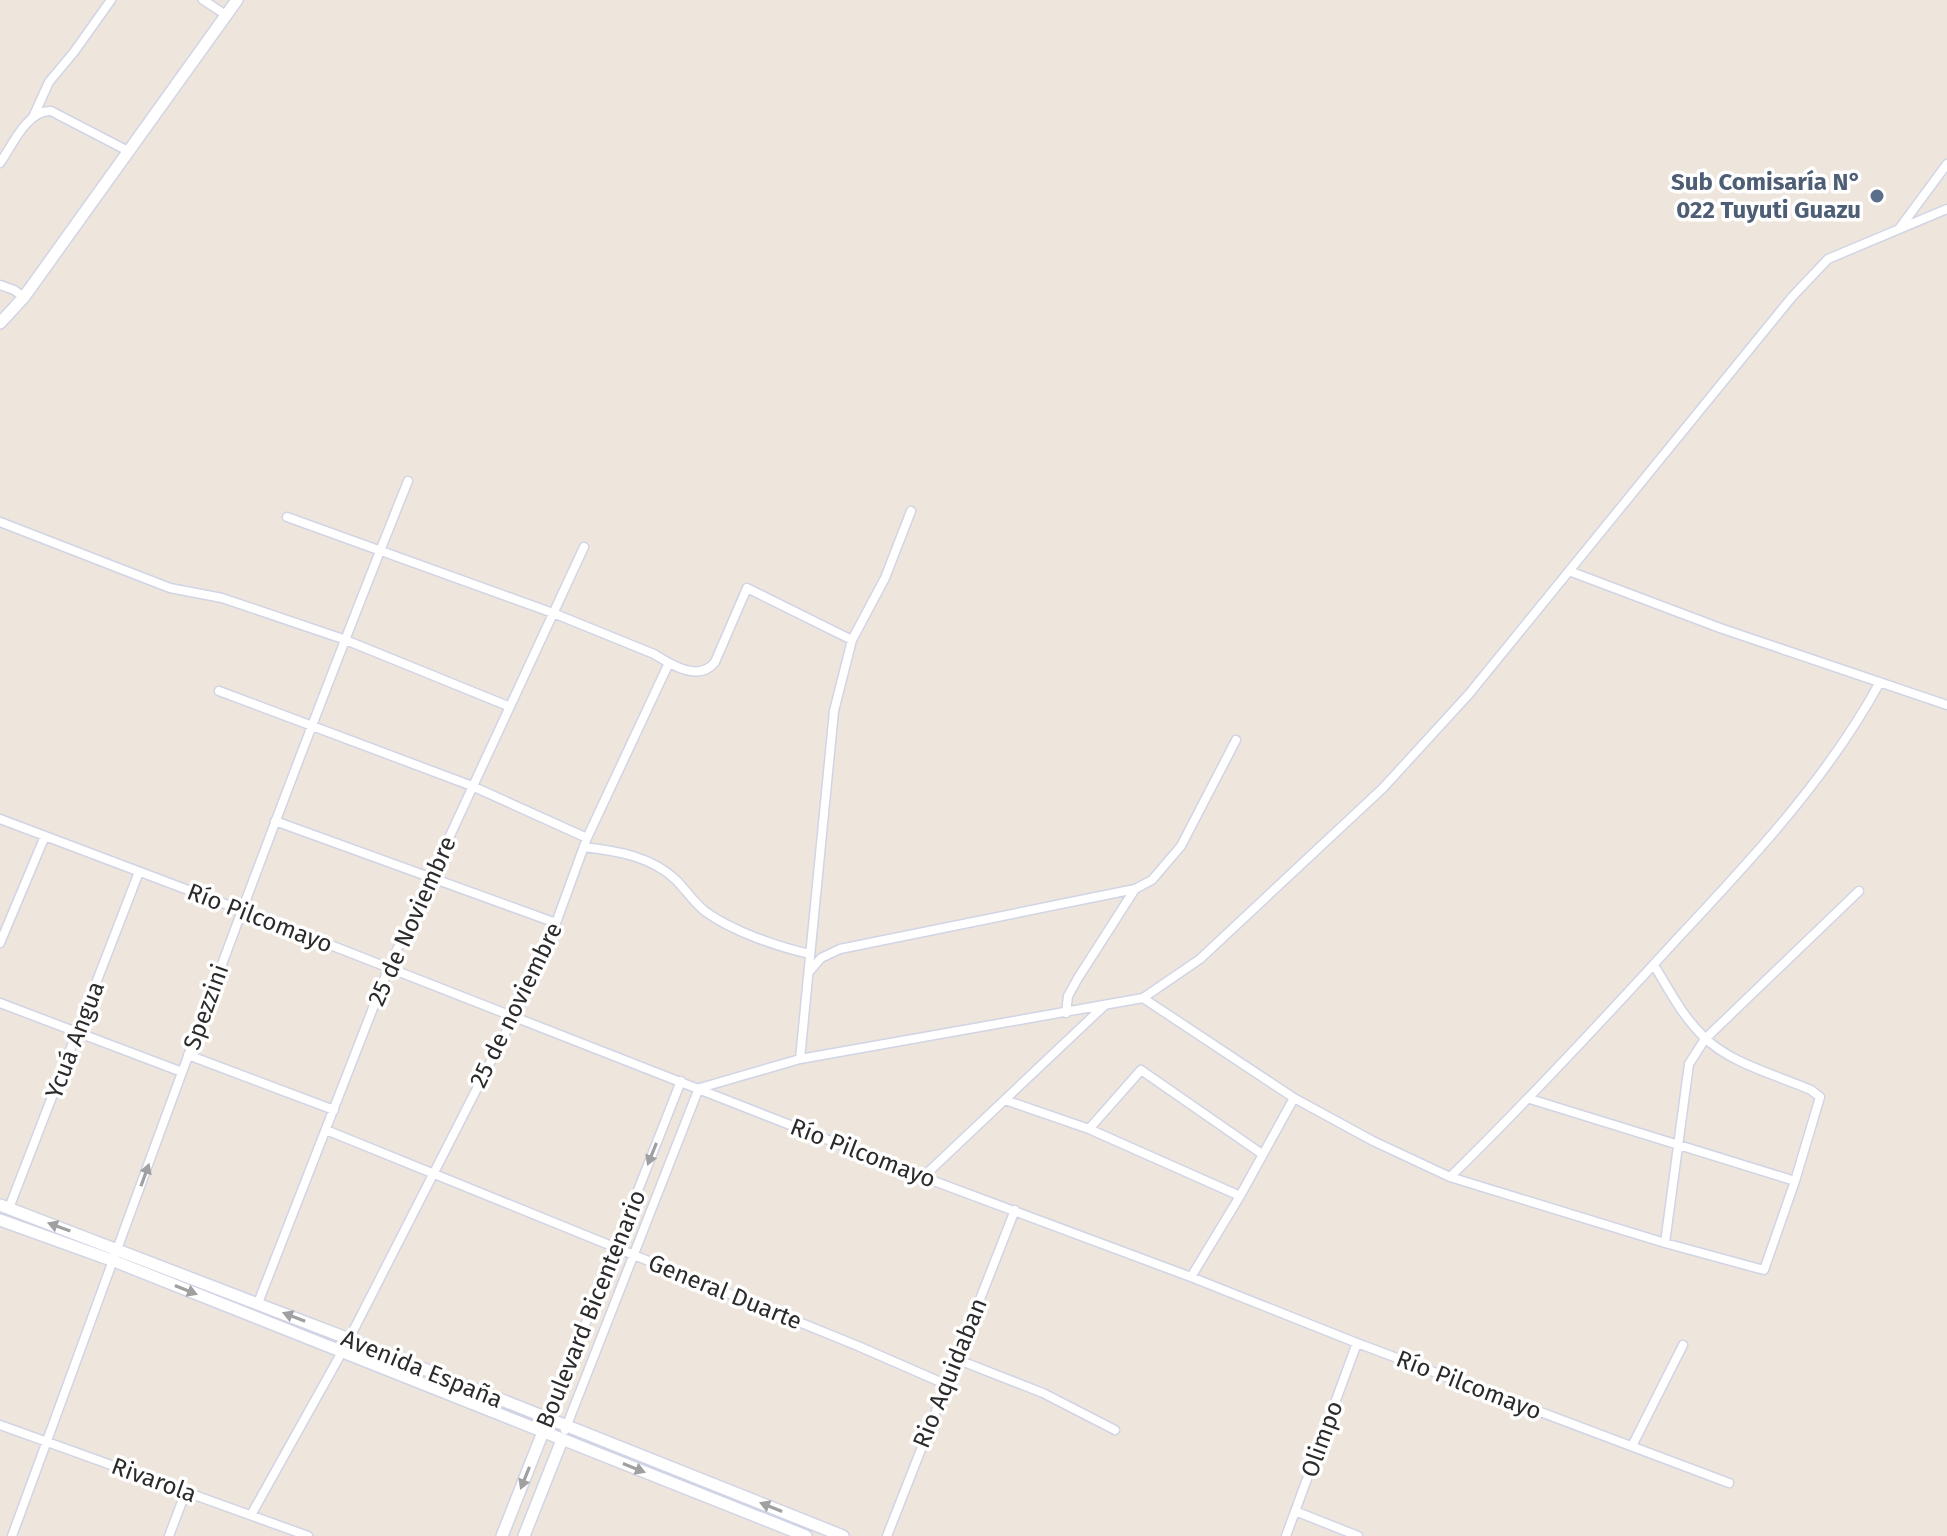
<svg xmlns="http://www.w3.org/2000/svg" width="1947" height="1536" font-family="'Fira Sans',sans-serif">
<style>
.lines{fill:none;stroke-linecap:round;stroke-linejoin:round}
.street-casing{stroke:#d1d4e5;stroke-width:11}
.secondary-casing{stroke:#d1d4e5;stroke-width:14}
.street{stroke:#fff;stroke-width:8}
.secondary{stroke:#fff;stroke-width:11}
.oneway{fill:#a0a0a0}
.service-dot{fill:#5c6f8a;stroke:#fff;stroke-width:3}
.labels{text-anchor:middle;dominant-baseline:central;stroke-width:7;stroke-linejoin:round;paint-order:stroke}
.service-label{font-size:24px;font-weight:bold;fill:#4e5e75;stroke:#fff;text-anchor:end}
.street-label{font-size:24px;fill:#2b2b2b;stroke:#fff}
</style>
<rect width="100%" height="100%" fill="#eee6dc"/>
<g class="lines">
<g class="street-casing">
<path id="street" d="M 203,0 L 226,15
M 34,115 L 49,82 L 74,52 L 111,0
M 0,163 C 12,146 27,110 51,111 L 128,151
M 1899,229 L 1947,164
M 0,285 L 14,290 L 24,297
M 287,517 L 553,613 L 654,654 C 670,664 699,683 715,662 L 747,588 L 852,640
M 0,522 L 170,588 L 222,598 L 343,639 L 508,706
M 1569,571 L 1720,628 L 1947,705
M 219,691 L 472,786 L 587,838
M 0,819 L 241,910 L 923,1177 L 1191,1277 L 1357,1343 L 1729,1483
M 275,821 L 556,923
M 584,847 C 617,851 651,856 676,880 C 686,890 695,904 706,912 C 732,931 778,947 810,954
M 0,943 L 45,836
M 809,972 L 821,958 L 840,949 L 1135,889
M 1143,998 L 1294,1098 L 1373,1141 L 1450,1177 L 1665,1243 L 1764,1270 L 1795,1181 L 1820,1097 L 1811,1090 C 1777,1075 1731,1064 1704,1037 C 1683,1017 1669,990 1654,965
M 0,1003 L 182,1072
M 1066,1013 L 1068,996 L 1078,978 L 1135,889 L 1152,880 L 1181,846 L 1236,740
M 188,1055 L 334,1110
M 800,1059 L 834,711 L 852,640 L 885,578 L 911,511
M 700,1088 L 800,1059 L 1143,998 L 1200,959 L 1383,788 L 1469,694 L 1792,297 L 1828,259 L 1947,209
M 1530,1099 L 1795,1181
M 1005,1100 L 1089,1129 L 1240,1196
M 1089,1129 L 1141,1070 L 1262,1154
M 326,1130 L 858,1346 L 945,1384
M 923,1177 L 1105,1005
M 1450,1177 C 1529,1100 1603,1020 1677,939 C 1751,860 1828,778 1880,682
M 9,1208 L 139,872
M 1665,1243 L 1689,1064 L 1705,1039 L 1859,891
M 1191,1277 L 1240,1196 L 1294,1098
M 258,1303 L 389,967 L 584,547
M 349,1339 L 514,1016 L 556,923 L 587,838 L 668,665
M 956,1359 L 1043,1393 L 1115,1430
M 548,1419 L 681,1081
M 0,1425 L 308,1536
M 565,1430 L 699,1088
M 1632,1446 L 1683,1345
M 1295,1511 L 1358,1536
M 251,1515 L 342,1352
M 12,1536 C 142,1183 268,829 408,481
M 169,1536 L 186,1491
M 887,1536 L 1015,1210
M 1286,1536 L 1357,1343"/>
</g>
<g class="secondary-casing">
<path id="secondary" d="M 0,323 L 24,297 L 237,0
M 0,1205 L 349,1339 L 843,1536
M 0,1220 L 114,1261 L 806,1536
M 502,1536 L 545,1427
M 524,1536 L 562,1440"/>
</g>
<use href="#street" class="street"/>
<use href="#secondary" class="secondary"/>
</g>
<defs><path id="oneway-solid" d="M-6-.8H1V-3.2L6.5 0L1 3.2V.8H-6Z" transform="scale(2)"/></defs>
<g class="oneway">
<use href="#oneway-solid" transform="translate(652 1154) rotate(112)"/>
<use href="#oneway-solid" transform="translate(145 1175) rotate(-70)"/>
<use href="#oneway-solid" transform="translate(59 1227) rotate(-160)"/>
<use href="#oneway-solid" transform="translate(186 1290) rotate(22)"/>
<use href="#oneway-solid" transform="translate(294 1317) rotate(-159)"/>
<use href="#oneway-solid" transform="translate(634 1468) rotate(22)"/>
<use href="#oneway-solid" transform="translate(525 1478) rotate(112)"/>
<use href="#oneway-solid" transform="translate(771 1507) rotate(-158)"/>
</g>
<circle class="service-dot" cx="1877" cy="196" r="8"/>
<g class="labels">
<g class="service-label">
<text x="1861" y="182">Sub Comisaría N°<tspan x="1861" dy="28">022 Tuyuti Guazu</tspan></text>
</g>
<g class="street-label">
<text transform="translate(260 918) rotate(21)">Río Pilcomayo</text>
<text transform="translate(412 921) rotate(-66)">25 de Noviembre</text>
<text transform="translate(516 1005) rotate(-64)">25 de noviembre</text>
<text transform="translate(206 1007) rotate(-70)">Spezzini</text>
<text transform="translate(75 1040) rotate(-69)">Ycuá Angua</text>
<text transform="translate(863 1153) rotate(21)">Río Pilcomayo</text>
<text transform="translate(725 1292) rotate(22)">General Duarte</text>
<text transform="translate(591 1309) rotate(-68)">Boulevard Bicentenario</text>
<text transform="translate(422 1369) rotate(22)">Avenida España</text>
<text transform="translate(950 1373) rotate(-68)">Rio Aquidaban</text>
<text transform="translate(1469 1385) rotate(21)">Río Pilcomayo</text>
<text transform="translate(1322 1439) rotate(-70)">Olimpo</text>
<text transform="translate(154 1480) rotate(20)">Rivarola</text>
</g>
</g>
</svg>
